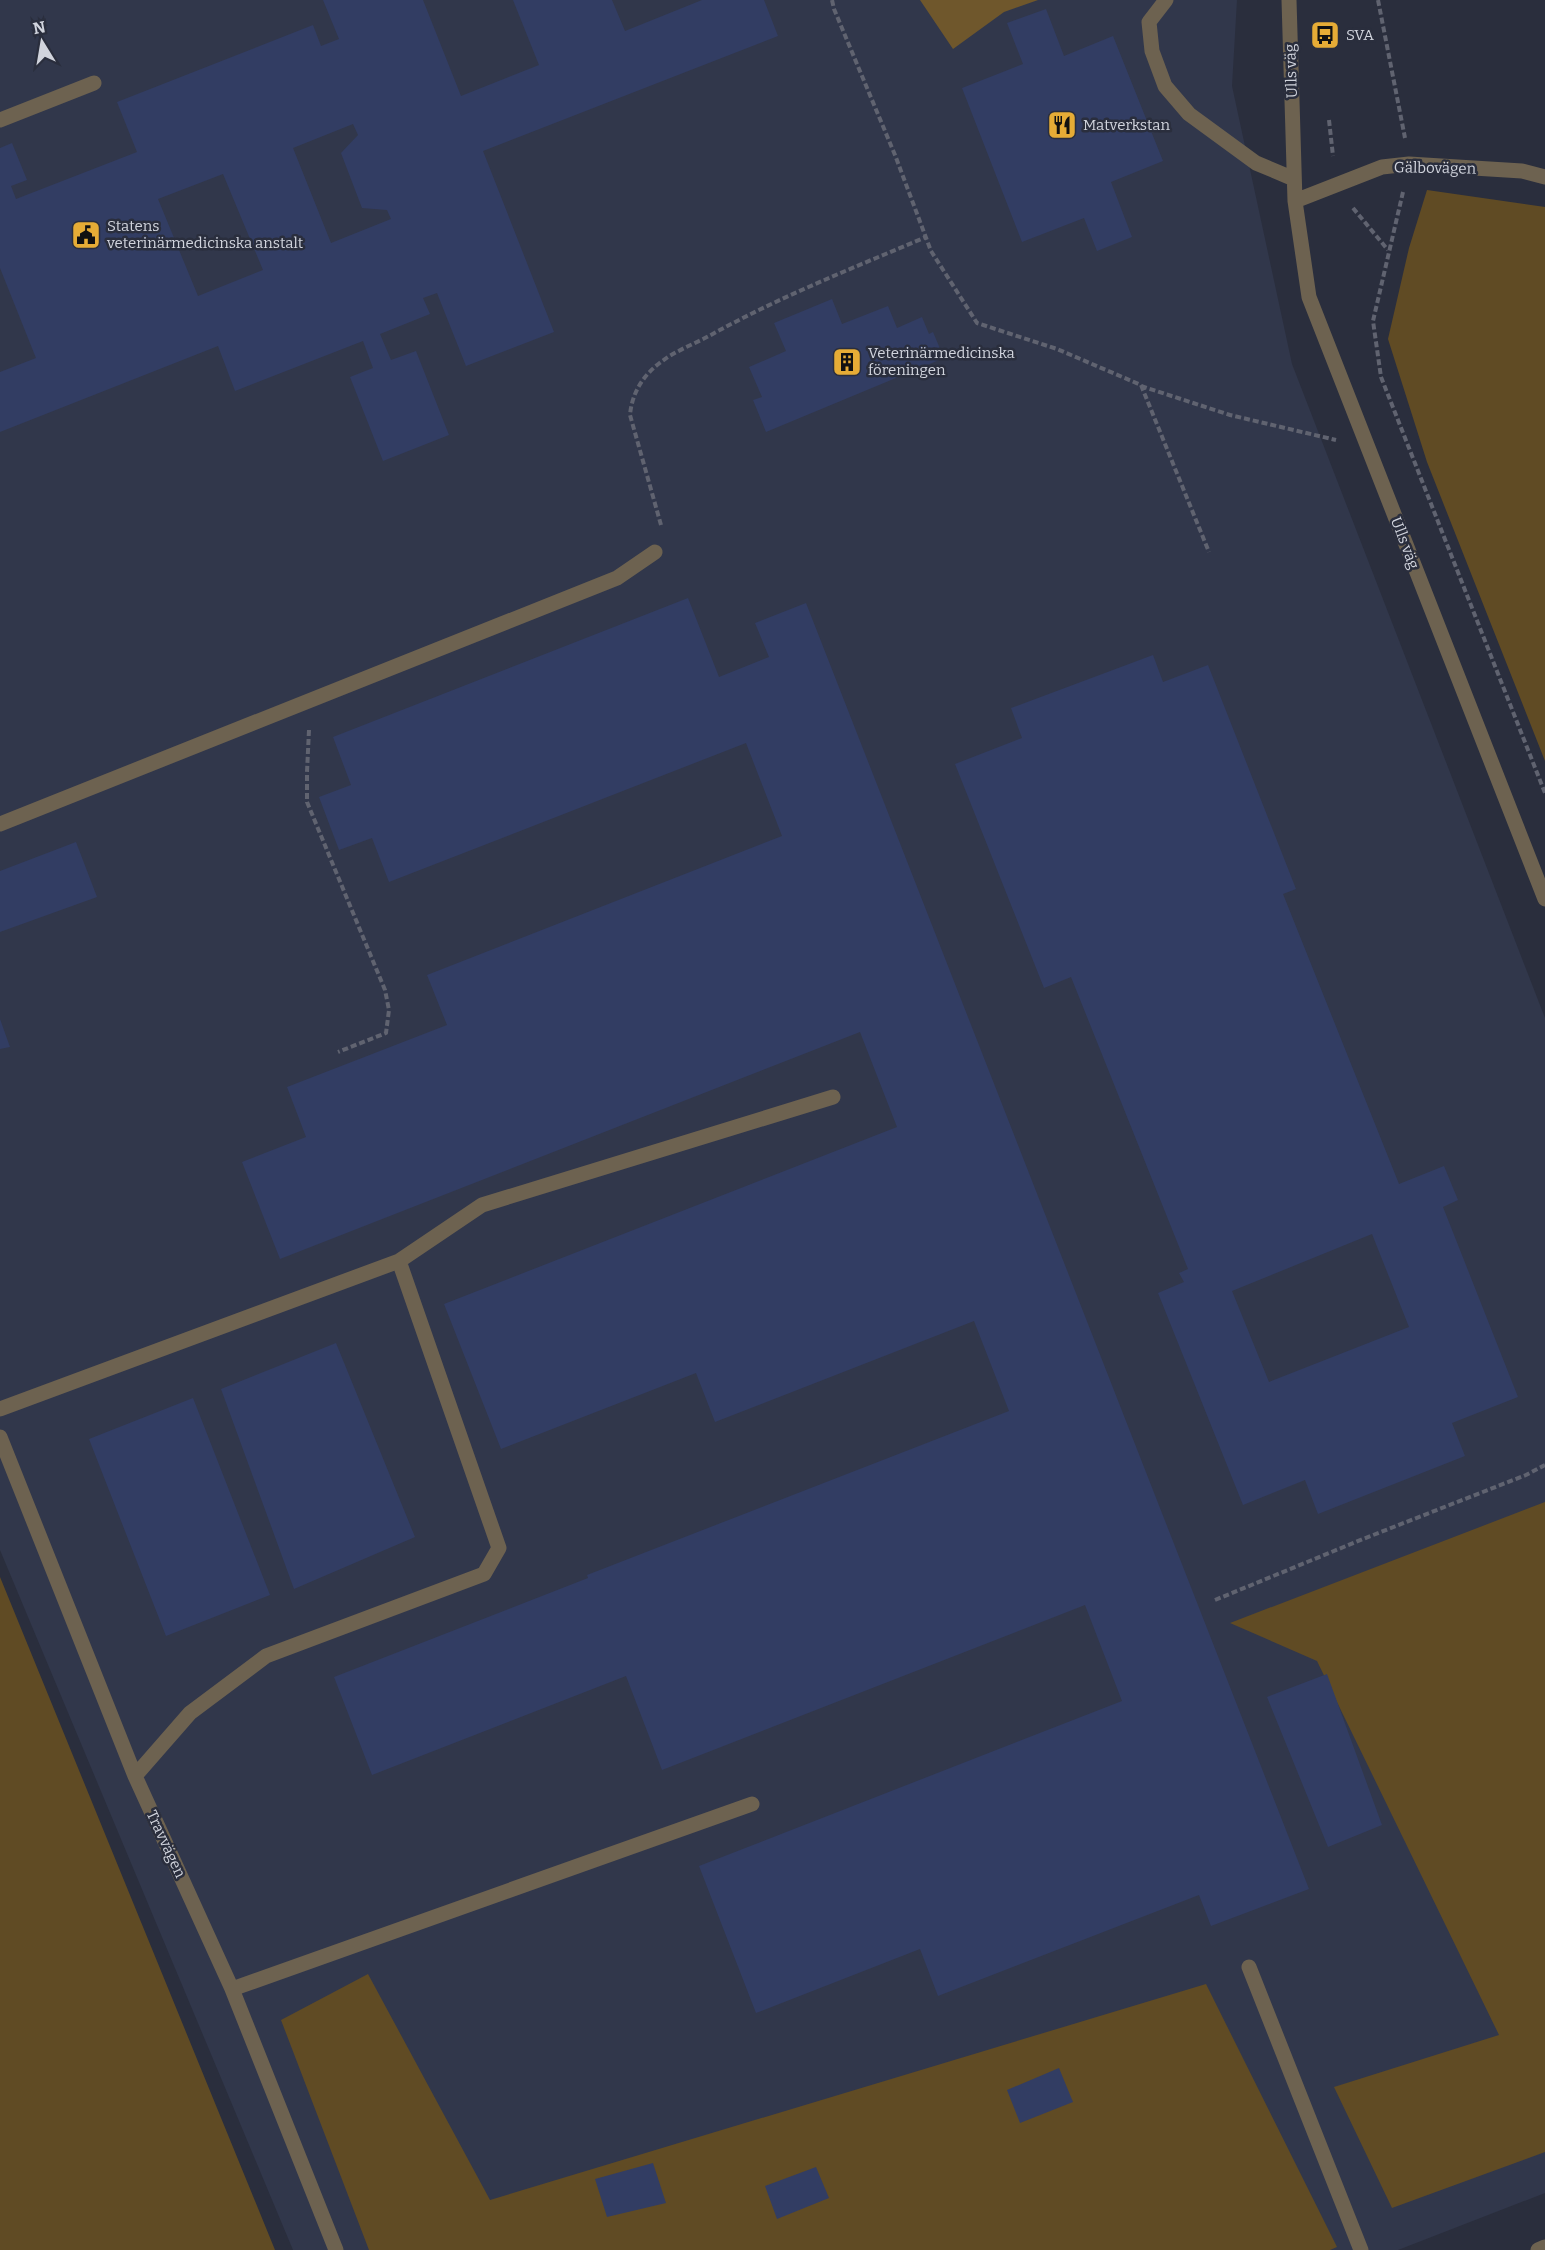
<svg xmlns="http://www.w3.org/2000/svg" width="1545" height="2250" font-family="Bitter,serif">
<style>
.built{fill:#31374b}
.green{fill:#604b24}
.forest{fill:#6f572c}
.building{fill:#323d63;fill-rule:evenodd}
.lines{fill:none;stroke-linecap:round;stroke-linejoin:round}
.path{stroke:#606370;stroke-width:4;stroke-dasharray:6 3;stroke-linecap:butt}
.minor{stroke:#6d6250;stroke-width:15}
.labels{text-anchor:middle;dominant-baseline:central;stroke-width:5;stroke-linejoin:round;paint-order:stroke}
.poi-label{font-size:15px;fill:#d1d4dd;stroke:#2a2e3d;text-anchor:start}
.street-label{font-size:15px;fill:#d1d4dd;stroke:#2a2e3d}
</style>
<rect width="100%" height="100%" fill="#2a2e3d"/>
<path class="built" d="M 0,0 L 1237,0 L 1232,86 L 1292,364 L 1545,1018 L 1545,2193 L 1398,2250 L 293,2250 L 0,1550 Z"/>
<path class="green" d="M 1427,190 L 1545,207 L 1545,761 L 1427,462 L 1388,339 L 1409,248 Z
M 1545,1502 L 1545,2152 L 1392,2208 L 1334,2087 L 1499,2035 L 1317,1661 L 1230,1623 Z
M 0,1577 L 275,2250 L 0,2250 Z
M 368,1974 L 490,2200 L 1206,1984 L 1337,2247 L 1330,2250 L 369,2250 L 281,2020 Z"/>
<path class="forest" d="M 920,0 L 1038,0 L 1004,12 L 953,49 Z"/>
<path class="building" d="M 323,0 L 423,0 L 461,96 L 539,65 L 513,0 L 612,0 L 625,31 L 702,0 L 764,0 L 778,36 L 483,151 L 554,332 L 466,366 L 437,293 L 423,298 L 430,314 L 380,334 L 391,360 L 416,351 L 449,435 L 383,461 L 350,377 L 373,368 L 363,341 L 235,391 L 218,346 L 0,432 L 0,372 L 36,358 L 0,268 L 0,148 L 12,143 L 27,180 L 11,186 L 16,199 L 137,152 L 117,102 L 313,25 L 321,46 L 339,39 ZM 353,124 L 358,135 L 341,153 L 362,208 L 387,210 L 391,219 L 331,243 L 293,148 ZM 223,174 L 263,270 L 198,296 L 158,199 Z
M 1046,9 L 1064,56 L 1113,36 L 1163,161 L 1111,182 L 1132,237 L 1097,251 L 1084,218 L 1022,242 L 962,88 L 1023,64 L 1007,23 Z
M 832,299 L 842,324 L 888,306 L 897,328 L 922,317 L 929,334 L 933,332 L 944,358 L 766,432 L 753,400 L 762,397 L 749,367 L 786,351 L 774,323 Z
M 688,598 L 719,677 L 769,657 L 755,623 L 806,603 L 1309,1889 L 1211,1926 L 1199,1895 L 938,1996 L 920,1949 L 756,2013 L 699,1866 L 1122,1701 L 1085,1605 L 662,1770 L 626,1676 L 372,1775 L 334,1677 L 588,1578 L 587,1575 L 1009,1411 L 974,1321 L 715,1422 L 696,1373 L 501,1449 L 444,1304 L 897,1127 L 860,1032 L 280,1259 L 242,1162 L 306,1137 L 287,1087 L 447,1025 L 427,975 L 782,836 L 746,743 L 389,882 L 372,838 L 339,850 L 319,797 L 351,785 L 333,737 Z
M 1153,655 L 1163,682 L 1208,665 L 1296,889 L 1283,894 L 1399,1184 L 1444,1166 L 1458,1200 L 1443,1207 L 1518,1397 L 1452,1423 L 1465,1456 L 1318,1514 L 1305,1480 L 1243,1505 L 1158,1293 L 1184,1282 L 1179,1273 L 1188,1269 L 1071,977 L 1044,988 L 955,764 L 1022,738 L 1011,708 ZM 1372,1234 L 1409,1327 L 1269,1382 L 1232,1291 Z
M 76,842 L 97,897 L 0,932 L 0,871 Z
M 0,1019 L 10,1047 L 0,1049 Z
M 336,1343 L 415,1537 L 294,1589 L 221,1389 Z
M 193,1398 L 270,1595 L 166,1636 L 89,1439 Z
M 1327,1674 L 1382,1825 L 1328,1847 L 1267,1697 Z
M 1059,2068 L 1073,2102 L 1020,2123 L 1007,2090 Z
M 653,2163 L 666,2203 L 607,2217 L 595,2179 Z
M 816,2167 L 829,2198 L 777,2219 L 765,2186 Z"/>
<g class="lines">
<path class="path" d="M 832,0 L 834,9 L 895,155 L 931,251 L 977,323 L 1057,349 L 1141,385 L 1209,552
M 1378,0 L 1405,138
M 1329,120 L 1333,156
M 1403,192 L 1373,321 L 1381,377 L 1545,793
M 1353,208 L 1388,250
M 1141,386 L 1230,415 L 1336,440
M 661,525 L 630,415 C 632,393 643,375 661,362 C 675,351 694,344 709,336 C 779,297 853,268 926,237
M 309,730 L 307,772 L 307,802 L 385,990 L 389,1010 L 386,1033 L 338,1052
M 1215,1600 L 1363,1539 L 1526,1475 L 1545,1465"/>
<path class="minor" d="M 1166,0 L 1149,22 L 1152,51 L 1165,86 L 1189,114 L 1256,163 L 1294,179
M 1289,0 L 1295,201 L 1309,297 L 1545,899
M 0,120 L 94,83
M 1295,201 L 1382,167 L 1409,164 L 1522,171 L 1545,177
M 0,824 L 617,578 L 655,552
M 0,1409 L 399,1261 L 482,1205 L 833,1097
M 0,1437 L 135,1776 L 232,1989 L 336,2250
M 135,1776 L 190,1713 L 266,1656 L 484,1574 L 499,1548 L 399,1261
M 1249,1967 L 1361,2250
M 232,1989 L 752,1804
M 1538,2250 L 1545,2247"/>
</g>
<defs>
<g id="bus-square" transform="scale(1.5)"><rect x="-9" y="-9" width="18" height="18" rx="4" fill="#e6ac36" stroke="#2a2e3d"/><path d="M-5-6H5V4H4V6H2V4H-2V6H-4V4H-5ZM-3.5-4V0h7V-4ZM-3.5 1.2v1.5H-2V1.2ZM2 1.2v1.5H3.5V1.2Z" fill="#111"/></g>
<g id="restaurant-square" transform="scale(1.5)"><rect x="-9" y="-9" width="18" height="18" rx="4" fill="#e6ac36" stroke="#2a2e3d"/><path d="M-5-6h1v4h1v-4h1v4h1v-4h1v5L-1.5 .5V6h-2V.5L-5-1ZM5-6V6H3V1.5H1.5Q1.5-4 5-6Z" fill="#111"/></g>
<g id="civic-square" transform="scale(1.5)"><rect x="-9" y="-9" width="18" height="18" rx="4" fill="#e6ac36" stroke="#2a2e3d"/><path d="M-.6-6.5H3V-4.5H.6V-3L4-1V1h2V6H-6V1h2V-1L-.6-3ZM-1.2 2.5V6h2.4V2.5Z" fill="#111"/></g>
<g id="building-square" transform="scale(1.5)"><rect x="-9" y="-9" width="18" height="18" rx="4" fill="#e6ac36" stroke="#2a2e3d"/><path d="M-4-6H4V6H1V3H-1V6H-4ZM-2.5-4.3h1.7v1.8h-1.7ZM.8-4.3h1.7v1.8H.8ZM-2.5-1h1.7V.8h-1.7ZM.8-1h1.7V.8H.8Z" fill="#111"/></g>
</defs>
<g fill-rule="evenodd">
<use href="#bus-square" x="1325" y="35"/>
<use href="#restaurant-square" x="1062" y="125"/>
<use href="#civic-square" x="86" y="235"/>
<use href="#building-square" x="847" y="362"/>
</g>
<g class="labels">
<g class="poi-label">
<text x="1346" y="35">SVA</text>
<text x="1083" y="125">Matverkstan</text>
<text x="107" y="226">Statens<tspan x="107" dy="17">veterinärmedicinska anstalt</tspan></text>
<text x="868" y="353">Veterinärmedicinska<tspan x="868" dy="17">föreningen</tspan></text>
</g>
<g class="street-label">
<text transform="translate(1291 71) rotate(-92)">Ulls väg</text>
<text transform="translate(1435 168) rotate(1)">Gälbovägen</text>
<text transform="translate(1405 543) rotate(69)">Ulls väg</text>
<text transform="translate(166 1844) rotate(65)">Travvägen</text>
</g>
</g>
<g transform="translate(42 42) rotate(349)" stroke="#2a2e3d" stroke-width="4.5" paint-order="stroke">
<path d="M0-4.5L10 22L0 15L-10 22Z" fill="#d1d4dd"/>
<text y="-9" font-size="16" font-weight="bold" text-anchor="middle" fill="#d1d4dd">N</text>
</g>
</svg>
